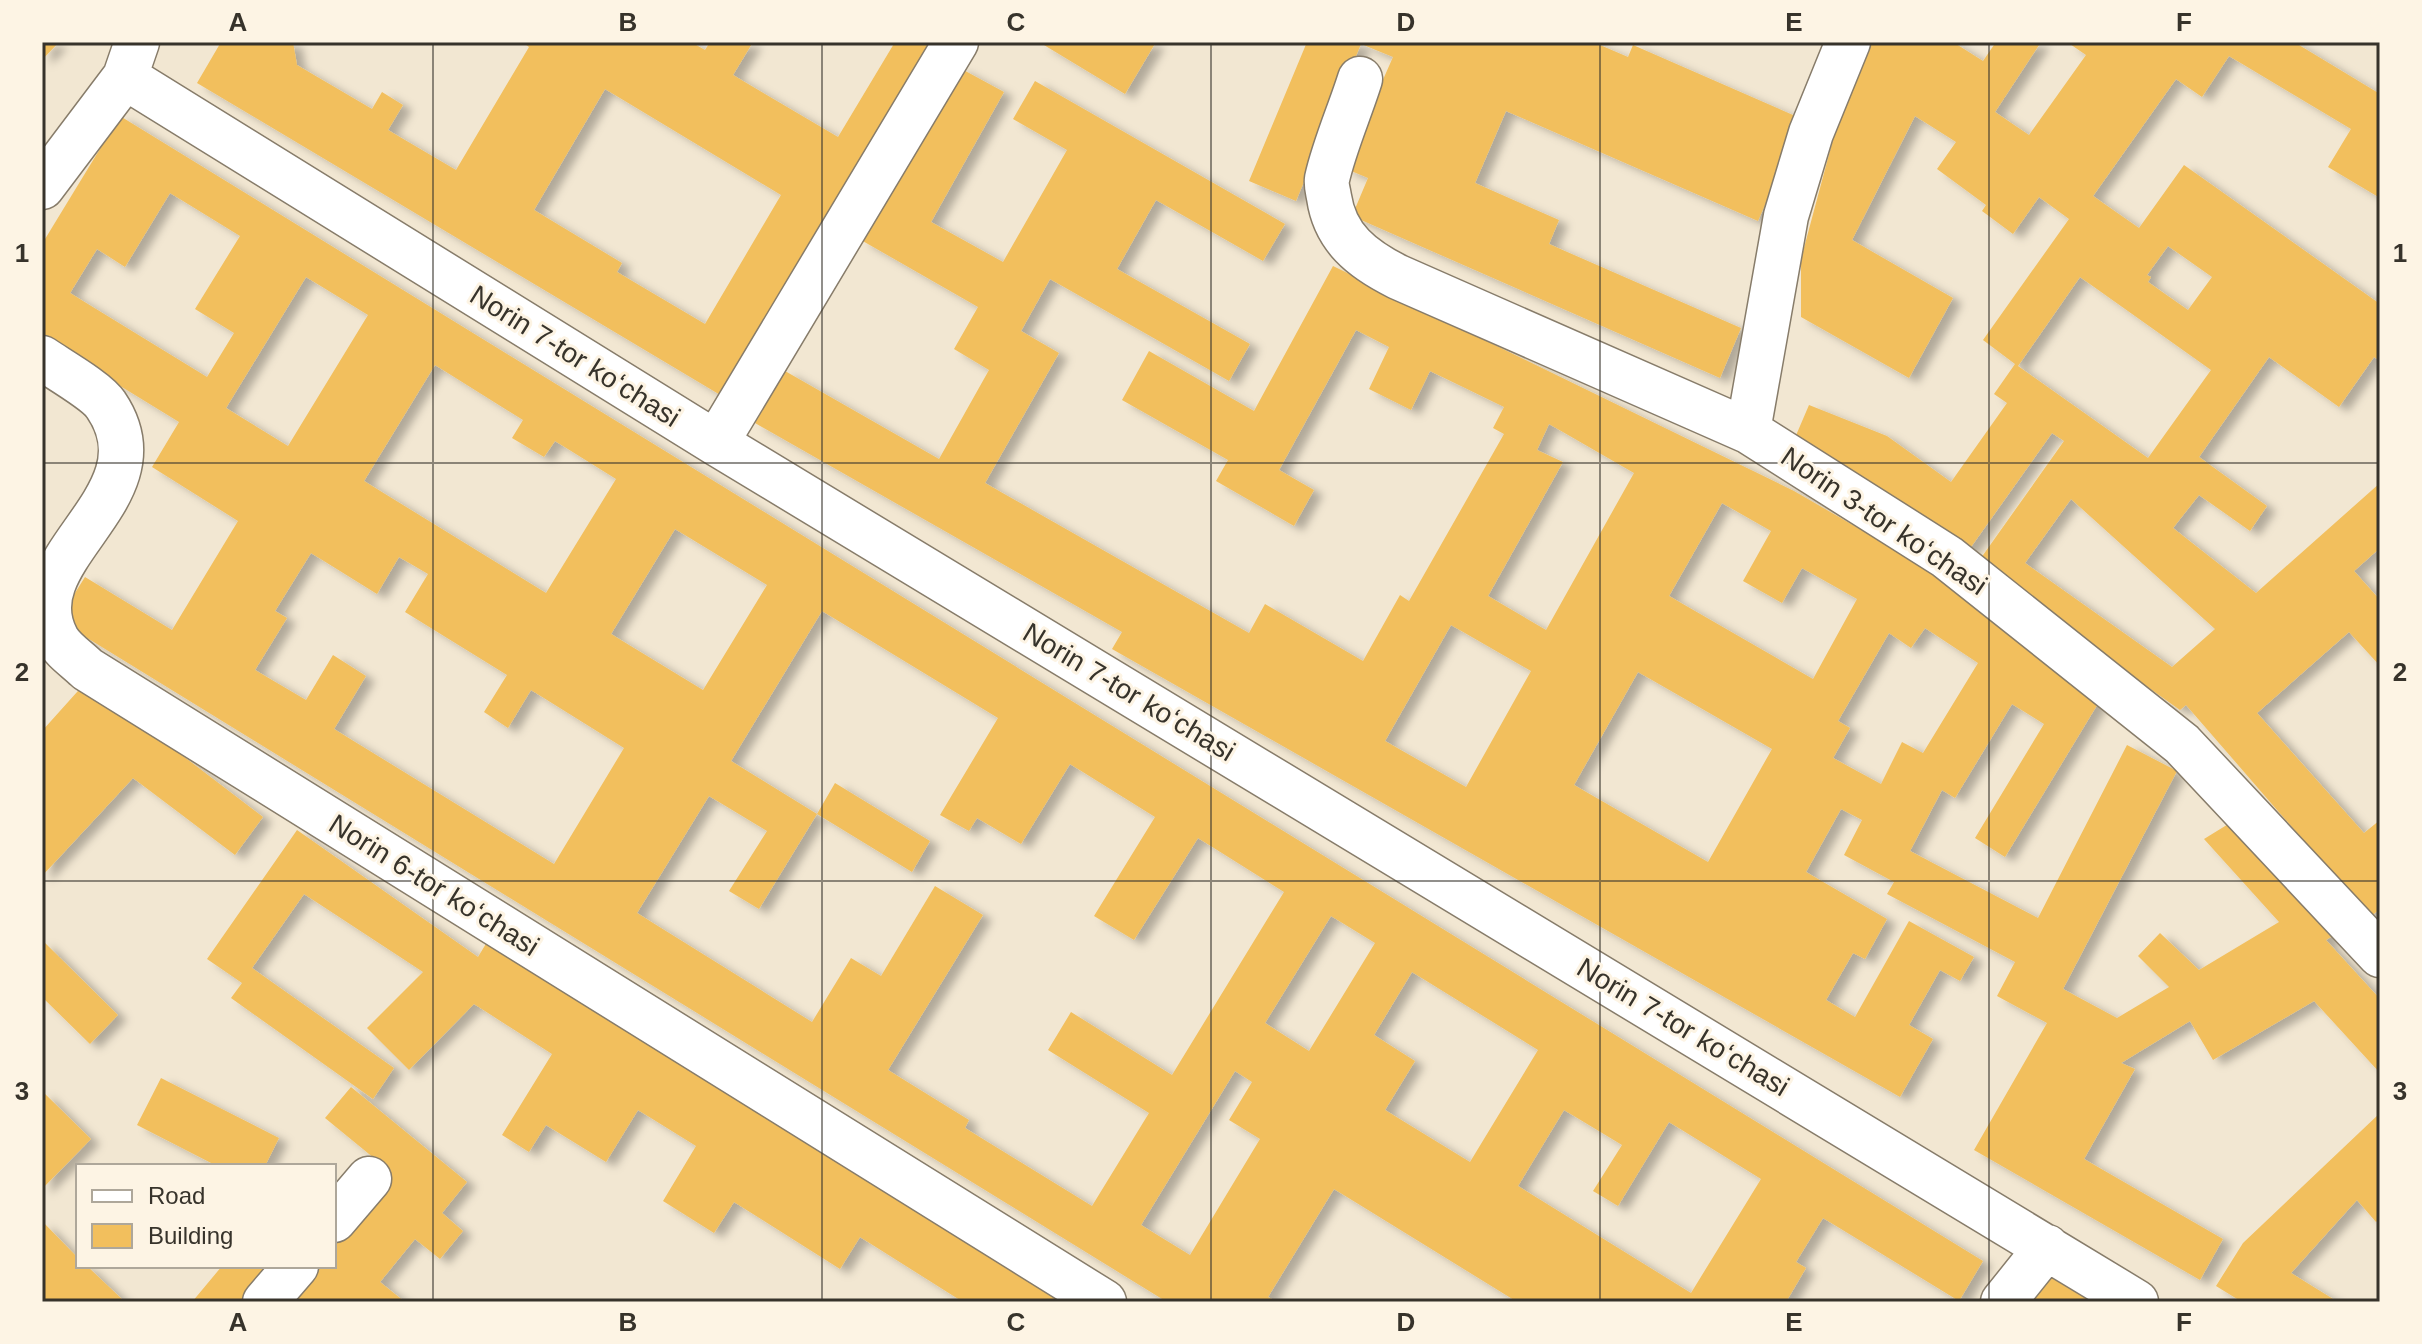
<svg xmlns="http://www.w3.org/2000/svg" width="2422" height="1344" font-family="Helvetica,sans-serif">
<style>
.building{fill:#f2bf5d;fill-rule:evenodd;filter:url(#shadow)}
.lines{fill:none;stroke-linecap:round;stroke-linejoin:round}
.street-casing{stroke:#877c6a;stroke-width:47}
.street{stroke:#fff;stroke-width:44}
.grid{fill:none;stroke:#37332b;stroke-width:2;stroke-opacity:0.55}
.labels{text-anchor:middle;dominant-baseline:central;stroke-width:6;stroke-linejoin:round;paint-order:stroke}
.street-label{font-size:28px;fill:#37332b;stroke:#fdf4e4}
.neatline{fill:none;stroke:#37332b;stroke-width:3}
.grid-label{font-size:26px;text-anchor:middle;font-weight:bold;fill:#37332b}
</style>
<defs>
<filter id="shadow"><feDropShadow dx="9" dy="5" stdDeviation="4" flood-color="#0004"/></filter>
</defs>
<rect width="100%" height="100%" fill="#f2e7d2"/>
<path class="building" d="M 42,42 L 59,42 L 42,60 Z
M 221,42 L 293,42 L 297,65 L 372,109 L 382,92 L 403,105 L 388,130 L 456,170 L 529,47 L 522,42 L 691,42 L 705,50 L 710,42 L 753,42 L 733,75 L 838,137 L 895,42 L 938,42 L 727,399 L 197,83 ZM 605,89 L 781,195 L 705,324 L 617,272 L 622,263 L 534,210 Z
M 1039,42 L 1088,42 L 1092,44 L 1094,42 L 1156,42 L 1125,94 Z
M 1307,42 L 1593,42 L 1628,57 L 1633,45 L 1802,119 L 1758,221 L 1506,111 L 1475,183 L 1559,220 L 1549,244 L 1741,328 L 1720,378 L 1352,216 L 1368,178 L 1344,168 L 1393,57 L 1361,44 L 1296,201 L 1249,181 Z
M 1871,42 L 1953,42 L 1983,61 L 1996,42 L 2041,42 L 1995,112 L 2029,135 L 2086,55 L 2067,42 L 2294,42 L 2380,94 L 2380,198 L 2328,167 L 2351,129 L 2229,56 L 2202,97 L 2176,79 L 2093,196 L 2139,228 L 2184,165 L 2380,304 L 2380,361 L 2374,357 L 2339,407 L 2269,357 L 2199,457 L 2267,506 L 2250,531 L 2199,495 L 2173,528 L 2256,593 L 2380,483 L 2380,548 L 2354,571 L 2380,600 L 2380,666 L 2349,632 L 2257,713 L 2364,833 L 2380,820 L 2380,909 L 2370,917 L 2186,705 L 2180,710 L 1976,565 L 2064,441 L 2052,433 L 1966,554 L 1791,447 L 1809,405 L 1887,436 L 1951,482 L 2007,403 L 1994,394 L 2015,364 L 1983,340 L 2069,219 L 2039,197 L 2013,234 L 1982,211 L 1986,205 L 1937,169 L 1956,142 L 1915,116 L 1852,240 L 1953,298 L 1909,378 L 1801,317 L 1801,259 L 1850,76 ZM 2168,246 L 2212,277 L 2188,310 L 2148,282 L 2151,277 L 2147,275 ZM 2080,277 L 2211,370 L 2148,458 L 2018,366 ZM 2071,499 L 2215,629 L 2172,667 L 2025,563 Z
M 958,67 L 1004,92 L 931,222 L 1003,262 L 1067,150 L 1013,119 L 1035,81 L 1285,224 L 1263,261 L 1156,200 L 1117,269 L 1250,344 L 1229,381 L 1050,279 L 1021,331 L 1059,353 L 985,483 L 1249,633 L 1265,604 L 1363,661 L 1400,595 L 1409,601 L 1504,434 L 1493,428 L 1504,407 L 1430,371 L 1411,410 L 1369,389 L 1389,347 L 1356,330 L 1279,470 L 1314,490 L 1294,526 L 1216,481 L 1228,460 L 1122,400 L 1149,351 L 1254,411 L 1333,266 L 1794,491 L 1927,568 L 2102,697 L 2005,857 L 1975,838 L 2044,724 L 2012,704 L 1955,798 L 1942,790 L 1910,851 L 2038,918 L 2127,745 L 2177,771 L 2063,989 L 2117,1018 L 2169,987 L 2138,956 L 2160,933 L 2199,970 L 2279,922 L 2204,839 L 2230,823 L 2334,935 L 2326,940 L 2380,999 L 2380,1073 L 2314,1001 L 2213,1060 L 2190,1021 L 2121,1063 L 2135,1069 L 2084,1159 L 2223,1239 L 2200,1280 L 1974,1150 L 2047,1023 L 1997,996 L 2015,962 L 1887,894 L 1894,882 L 1844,855 L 1862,820 L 1841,809 L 1806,872 L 1887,919 L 1865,959 L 1853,953 L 1826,1000 L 1855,1017 L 1909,921 L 1974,957 L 1960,981 L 1940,970 L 1909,1025 L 1933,1039 L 1900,1097 L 1112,649 L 1122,632 L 755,423 L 785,371 L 939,459 L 989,370 L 954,349 L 978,307 L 861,240 ZM 1549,424 L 1634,473 L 1546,630 L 1488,596 L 1563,462 L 1537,450 ZM 1722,503 L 1771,531 L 1743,581 L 1782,603 L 1802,568 L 1857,599 L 1813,679 L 1669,596 ZM 1451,625 L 1531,671 L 1466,787 L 1385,741 ZM 1925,628 L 1978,663 L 1923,753 L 1902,742 L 1881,784 L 1833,758 L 1850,728 L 1838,721 L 1889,633 L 1911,648 ZM 1638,672 L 1772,749 L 1708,862 L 1574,785 Z
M 120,116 L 1983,1261 L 1959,1301 L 1823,1218 L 1796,1262 L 1806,1268 L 1786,1302 L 1513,1302 L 1514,1300 L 1334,1189 L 1268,1297 L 1277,1302 L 1167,1302 L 58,620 L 85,577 L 172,630 L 238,521 L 152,467 L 179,422 L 42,338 L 42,244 ZM 170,193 L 240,236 L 195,309 L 234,333 L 207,377 L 70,293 L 97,249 L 125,267 ZM 306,277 L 368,315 L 288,446 L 226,408 ZM 435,365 L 523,420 L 512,438 L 544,457 L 555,441 L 616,479 L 546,593 L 364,481 ZM 675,529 L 767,585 L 703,690 L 611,634 ZM 311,553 L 377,594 L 399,557 L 428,574 L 405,612 L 507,675 L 484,712 L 508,728 L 531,690 L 624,748 L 554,864 L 334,729 L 366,676 L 333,655 L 306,700 L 255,670 L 287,618 L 275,611 ZM 822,611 L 998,718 L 940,815 L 969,831 L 977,818 L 1021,844 L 1070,764 L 1155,817 L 1094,916 L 1134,940 L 1198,838 L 1284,892 L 1172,1075 L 1071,1012 L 1048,1050 L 1149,1113 L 1092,1206 L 965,1128 L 969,1120 L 888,1070 L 983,915 L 935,886 L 881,976 L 851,958 L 812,1022 L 637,913 L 709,796 L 767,831 L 729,891 L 759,909 L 817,814 L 912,872 L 930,841 L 835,783 L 817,814 L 731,761 ZM 1331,916 L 1375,943 L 1309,1051 L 1265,1023 ZM 1412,972 L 1538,1050 L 1470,1162 L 1385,1110 L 1415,1061 L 1374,1035 ZM 1235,1071 L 1252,1082 L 1229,1120 L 1260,1139 L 1190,1255 L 1141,1225 ZM 1564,1110 L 1622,1145 L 1593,1191 L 1618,1206 L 1669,1122 L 1761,1179 L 1691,1293 L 1518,1186 Z
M 86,682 L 263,817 L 235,855 L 133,778 L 42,876 L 42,731 Z
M 297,830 L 478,957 L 487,942 L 1063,1302 L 963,1302 L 860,1237 L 840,1269 L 734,1202 L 714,1233 L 663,1201 L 696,1146 L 638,1110 L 606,1162 L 546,1125 L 529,1152 L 502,1135 L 552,1054 L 474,1004 L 409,1070 L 367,1028 L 423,972 L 304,894 L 252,968 L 394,1068 L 373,1099 L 231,998 L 242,983 L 207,959 Z
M 42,940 L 118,1015 L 90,1044 L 42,997 Z
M 161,1078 L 279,1138 L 265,1166 L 217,1166 L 137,1125 Z
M 351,1087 L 467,1182 L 442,1213 L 463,1231 L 440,1259 L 415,1239 L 380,1282 L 405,1302 L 295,1302 L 289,1297 L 314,1266 L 334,1266 L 334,1241 L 391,1172 L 325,1118 Z
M 42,1091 L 91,1139 L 42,1189 Z
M 2380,1113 L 2380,1219 L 2376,1222 L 2357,1200 L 2291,1273 L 2338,1302 L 2242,1302 L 2216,1286 L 2243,1243 Z
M 42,1221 L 78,1258 L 78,1266 L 87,1266 L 125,1302 L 42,1302 Z
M 2055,1264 L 2095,1291 L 2087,1302 L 2030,1302 Z
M 222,1266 L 286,1266 L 256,1302 L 192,1302 Z"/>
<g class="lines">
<g class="street-casing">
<path id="street" d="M 1848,42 L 1811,133 L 1786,216 L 1748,431 L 1947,557 L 2182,744 L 2380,955
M 125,77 L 716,443 L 2136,1302
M 1360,79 C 1350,111 1334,147 1327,179 C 1326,185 1328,191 1329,197 C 1335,238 1362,259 1398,277 L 1748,431
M 42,187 L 125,77 L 137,42
M 42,358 C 58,369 97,391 106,405 C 169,498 12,557 57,639 C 63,650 78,660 87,669 L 1104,1302
M 716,443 L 956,42
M 334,1220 L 369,1179
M 265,1302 L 296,1266
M 2003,1302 L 2047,1247"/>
</g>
<use href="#street" class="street"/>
</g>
<path class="grid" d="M 433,42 L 433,1302M 822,42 L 822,1302M 1211,42 L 1211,1302M 1600,42 L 1600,1302M 1989,42 L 1989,1302M 42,463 L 2380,463M 42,881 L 2380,881"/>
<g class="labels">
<g class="street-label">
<text transform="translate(575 356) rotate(32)">Norin 7-tor koʻchasi</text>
<text transform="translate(1884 521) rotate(34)">Norin 3-tor koʻchasi</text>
<text transform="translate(1129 692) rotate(31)">Norin 7-tor koʻchasi</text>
<text transform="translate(434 885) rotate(32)">Norin 6-tor koʻchasi</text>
<text transform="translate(1683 1027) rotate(31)">Norin 7-tor koʻchasi</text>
</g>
</g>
<rect width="2422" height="1344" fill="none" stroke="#fdf4e4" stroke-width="88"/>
<rect x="76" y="1164" width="260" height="104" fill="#fdf4e4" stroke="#aea79a" stroke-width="2"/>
<rect x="92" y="1190" width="40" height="12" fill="#ffffff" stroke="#aea79a" stroke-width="2"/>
<text x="148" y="1204" font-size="24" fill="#37332b">Road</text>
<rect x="92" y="1224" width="40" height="24" fill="#f2bf5d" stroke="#aea79a" stroke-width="2"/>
<text x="148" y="1244" font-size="24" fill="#37332b">Building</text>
<rect x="44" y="44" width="2334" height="1256" class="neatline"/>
<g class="grid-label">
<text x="238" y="31">A</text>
<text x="628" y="31">B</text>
<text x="1016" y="31">C</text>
<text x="1406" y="31">D</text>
<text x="1794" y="31">E</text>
<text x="2184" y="31">F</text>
<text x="22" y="262">1</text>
<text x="2400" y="262">1</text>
<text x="22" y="681">2</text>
<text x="2400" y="681">2</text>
<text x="22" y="1100">3</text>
<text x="2400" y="1100">3</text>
<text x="238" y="1331">A</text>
<text x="628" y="1331">B</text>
<text x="1016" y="1331">C</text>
<text x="1406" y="1331">D</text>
<text x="1794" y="1331">E</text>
<text x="2184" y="1331">F</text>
</g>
</svg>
